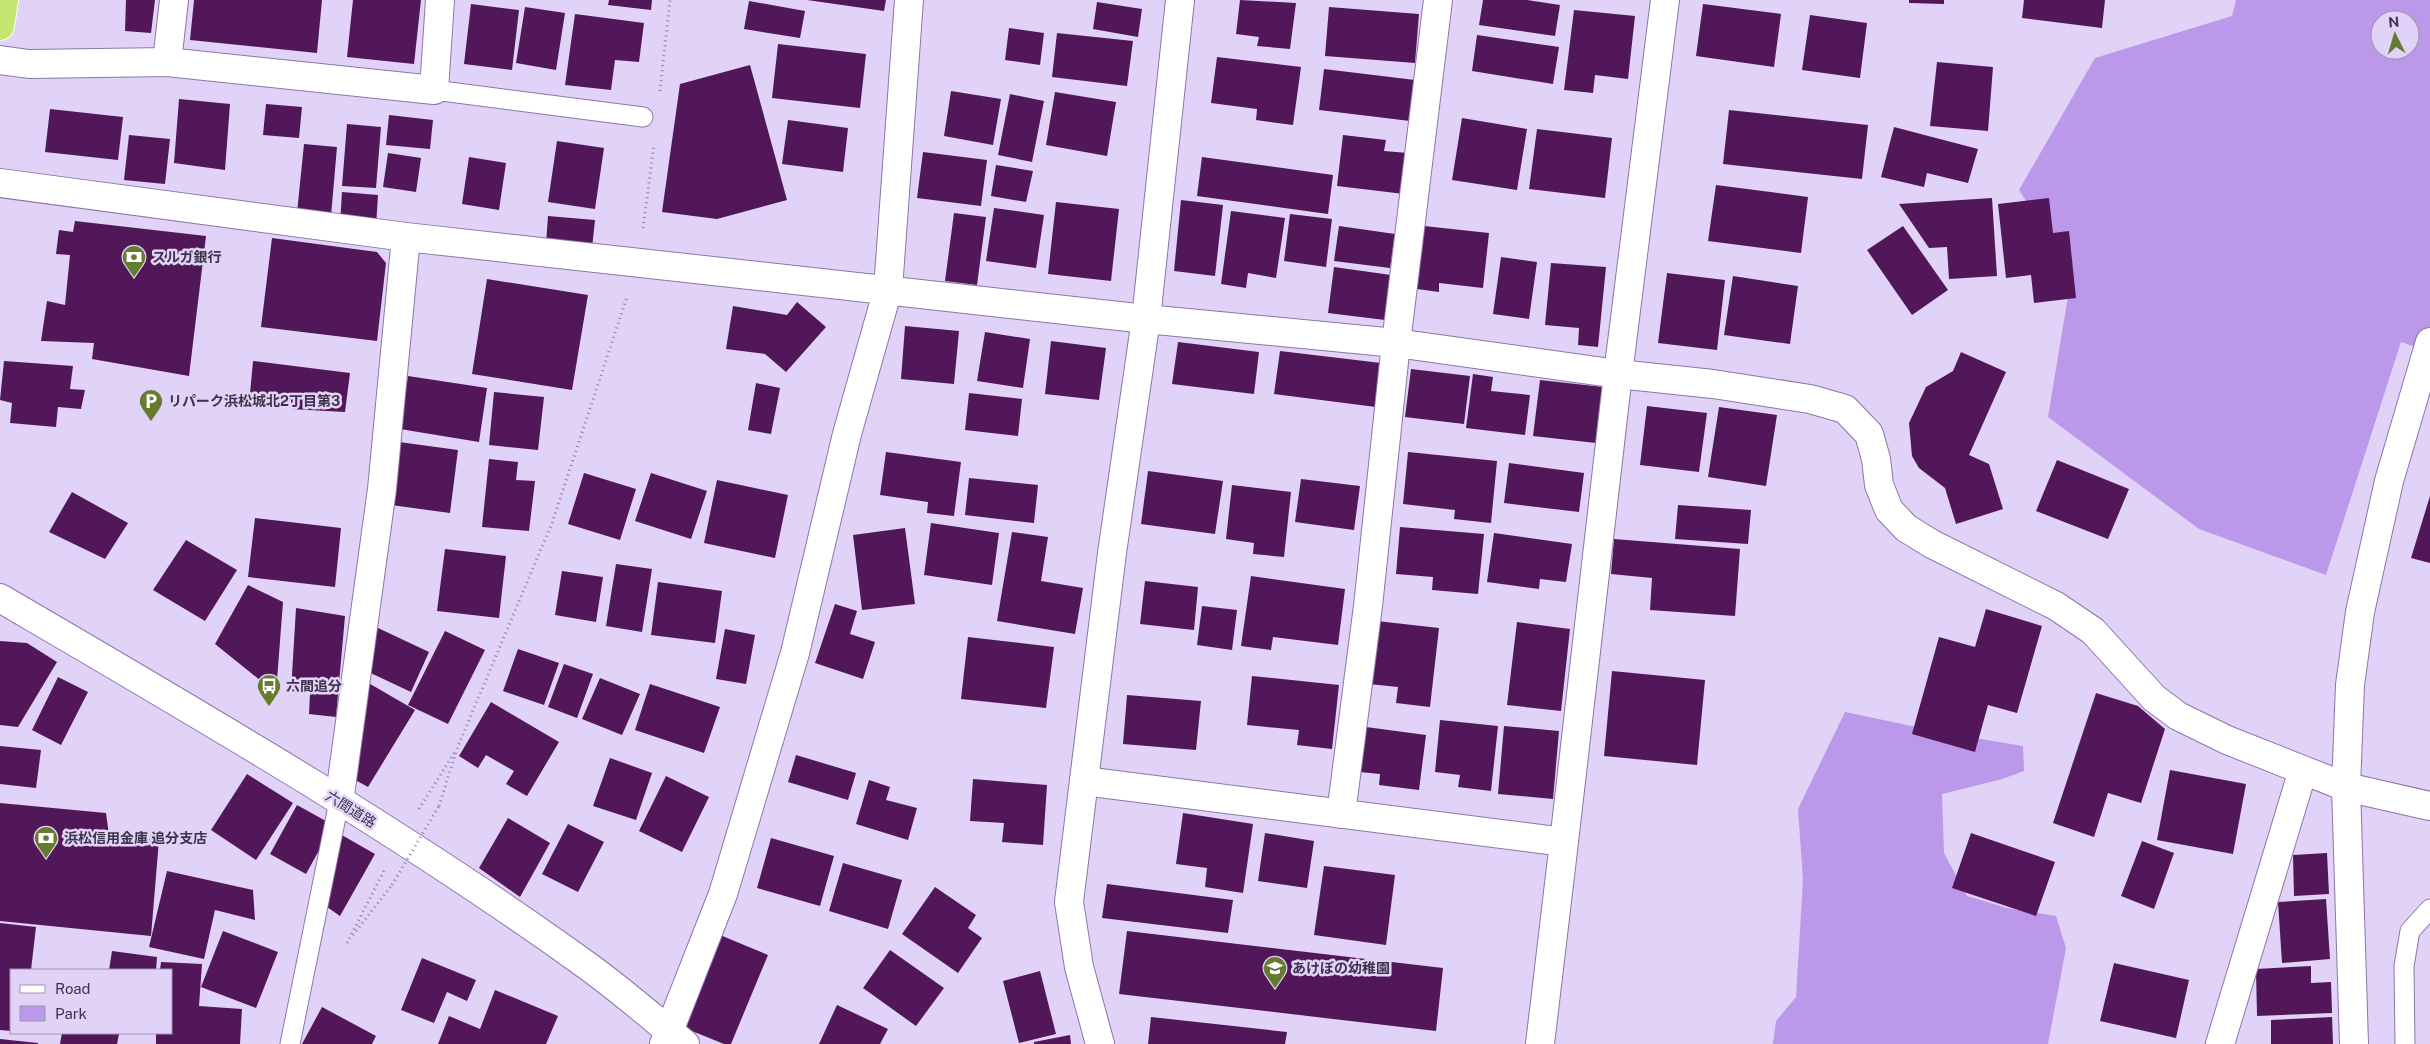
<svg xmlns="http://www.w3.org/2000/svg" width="2430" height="1044" font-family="'Public Sans','Noto Sans JP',sans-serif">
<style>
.green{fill:#bb98ea;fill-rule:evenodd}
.building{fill:#521759}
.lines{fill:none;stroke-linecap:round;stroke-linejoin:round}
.service-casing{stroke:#8d75ac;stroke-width:21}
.minor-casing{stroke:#8d75ac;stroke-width:30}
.tertiary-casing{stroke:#8d75ac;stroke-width:30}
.trunk-casing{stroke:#fff;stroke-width:30}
.path{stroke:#8c809e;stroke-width:3;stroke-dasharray:1 4;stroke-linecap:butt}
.service{stroke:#fff;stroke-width:19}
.minor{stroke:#fff;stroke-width:28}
.tertiary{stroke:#fff;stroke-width:28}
.trunk{stroke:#c6e672;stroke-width:28}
.path-bridge{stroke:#8c809e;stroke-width:3;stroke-dasharray:1 4;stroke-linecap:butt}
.labels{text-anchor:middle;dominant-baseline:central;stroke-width:5;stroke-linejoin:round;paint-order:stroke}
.poi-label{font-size:14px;font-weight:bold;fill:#3d334b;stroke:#e1d3f7;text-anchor:start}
.street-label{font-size:14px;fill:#3d334b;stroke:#e1d3f7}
</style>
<rect width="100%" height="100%" fill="#e1d3f7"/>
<path class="green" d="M 2236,0 L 2430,0 L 2430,352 L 2401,342 L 2326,575 L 2199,529 L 2048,417 L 2072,272 L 2019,190 L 2095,58 L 2232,16 ZM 2380,20 L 2410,20 L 2410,50 L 2380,50 Z
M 1845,712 L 1945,733 L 2023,746 L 2024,771 L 2002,779 L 1942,794 L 1944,853 L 1967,896 L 2007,908 L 2056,916 L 2066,948 L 2048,1044 L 1773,1044 L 1776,1021 L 1796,997 L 1803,879 L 1798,809 Z"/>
<path class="building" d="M 126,0 L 155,0 L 151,33 L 125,31 Z
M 194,0 L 322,0 L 317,53 L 190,40 Z
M 353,0 L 421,0 L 414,64 L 347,57 Z
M 609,0 L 652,0 L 651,10 L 608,5 Z
M 807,0 L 886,0 L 884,11 Z
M 1240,0 L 1296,3 L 1290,49 L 1257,46 L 1259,37 L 1236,34 Z
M 1483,0 L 1527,0 L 1560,5 L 1555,36 L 1479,25 Z
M 1909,0 L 1944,0 L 1944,4 L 1909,3 Z
M 2024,0 L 2105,0 L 2102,28 L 2022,18 Z
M 749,1 L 805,11 L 800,38 L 744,29 Z
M 1097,2 L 1142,9 L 1138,37 L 1093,29 Z
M 471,4 L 519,10 L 512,70 L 464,64 Z
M 1703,4 L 1781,14 L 1774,67 L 1696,56 Z
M 525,7 L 565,13 L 556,70 L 516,63 Z
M 1329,7 L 1419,14 L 1415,63 L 1325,56 Z
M 1574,10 L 1635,16 L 1628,79 L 1595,75 L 1593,93 L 1564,90 Z
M 575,14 L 644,23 L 639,62 L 615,60 L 611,90 L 565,85 Z
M 1810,15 L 1867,23 L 1860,78 L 1802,70 Z
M 1009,28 L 1044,33 L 1040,65 L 1005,60 Z
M 1057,33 L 1133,41 L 1127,86 L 1052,77 Z
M 1477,35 L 1559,47 L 1553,84 L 1472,71 Z
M 778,44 L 866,54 L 860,108 L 772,98 Z
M 1217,57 L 1301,67 L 1293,125 L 1256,120 L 1257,109 L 1211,103 Z
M 1937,62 L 1993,67 L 1988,131 L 1930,126 Z
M 750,65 L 787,200 L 717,219 L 662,212 L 680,84 Z
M 1324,69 L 1415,80 L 1410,121 L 1319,110 Z
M 951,91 L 1001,99 L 993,145 L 944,136 Z
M 1055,92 L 1116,102 L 1107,156 L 1046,145 Z
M 1010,94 L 1044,101 L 1032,162 L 998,155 Z
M 179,99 L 230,104 L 225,170 L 174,163 Z
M 266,104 L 302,107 L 299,138 L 263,135 Z
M 50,109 L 123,117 L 118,160 L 45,152 Z
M 1729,110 L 1868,125 L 1862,179 L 1723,164 Z
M 389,115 L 433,120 L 430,149 L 386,145 Z
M 1462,118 L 1527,129 L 1517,190 L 1452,180 Z
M 788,120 L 848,128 L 843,172 L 782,164 Z
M 347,124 L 381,127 L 376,188 L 342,186 Z
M 1894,127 L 1978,149 L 1968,183 L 1927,173 L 1924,187 L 1881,177 Z
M 1537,129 L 1612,138 L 1605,198 L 1529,189 Z
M 129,135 L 170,139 L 165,184 L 124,180 Z
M 1343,135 L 1386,140 L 1384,151 L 1408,153 L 1404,194 L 1337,186 Z
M 557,141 L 604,148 L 595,209 L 548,202 Z
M 304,144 L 337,147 L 331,216 L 297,213 Z
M 923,152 L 987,160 L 981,206 L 917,198 Z
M 388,153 L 421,158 L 416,192 L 383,187 Z
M 469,157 L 506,163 L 499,210 L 462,204 Z
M 1202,157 L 1333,175 L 1328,214 L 1197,196 Z
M 996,165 L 1033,171 L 1026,202 L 991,196 Z
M 1716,185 L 1808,197 L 1801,253 L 1708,241 Z
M 342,192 L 378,195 L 376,227 L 340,224 Z
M 1992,198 L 1997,276 L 1949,279 L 1947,247 L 1929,248 L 1899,204 Z
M 2049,198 L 2053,233 L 2069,231 L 2076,298 L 2034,303 L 2031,275 L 2006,278 L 1998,204 Z
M 1181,200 L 1223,205 L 1215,276 L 1174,271 Z
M 1056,202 L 1119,209 L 1111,281 L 1048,274 Z
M 994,208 L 1044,215 L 1036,268 L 986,261 Z
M 1231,211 L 1285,218 L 1276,278 L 1248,273 L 1246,288 L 1221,284 Z
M 954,213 L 986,217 L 977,285 L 945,281 Z
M 1290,214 L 1332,219 L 1326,267 L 1284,261 Z
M 548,216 L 595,220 L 592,248 L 546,244 Z
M 75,221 L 206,236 L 189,376 L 92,359 L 94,343 L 41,341 L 47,301 L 65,305 L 70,255 L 56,254 L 59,230 L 73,232 Z
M 1339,226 L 1395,234 L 1390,268 L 1334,261 Z
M 1424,226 L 1489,233 L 1483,288 L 1439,283 L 1439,292 L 1417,289 Z
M 1903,226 L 1948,290 L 1912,315 L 1867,250 Z
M 272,238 L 377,252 L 386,263 L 377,341 L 261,327 Z
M 1501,257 L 1537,262 L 1529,319 L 1493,314 Z
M 1551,263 L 1606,267 L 1598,347 L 1578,345 L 1579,328 L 1545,325 Z
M 1334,267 L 1391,275 L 1385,320 L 1328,313 Z
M 1667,273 L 1725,280 L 1717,350 L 1658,343 Z
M 1733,276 L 1798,286 L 1790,344 L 1724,335 Z
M 487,279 L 588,295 L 572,390 L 472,374 Z
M 797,302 L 826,327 L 786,372 L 765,354 L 726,349 L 733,306 L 787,315 Z
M 905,326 L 959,331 L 954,384 L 901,379 Z
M 985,332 L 1030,339 L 1023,388 L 977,381 Z
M 1051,341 L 1106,348 L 1099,400 L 1045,394 Z
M 1178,342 L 1259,352 L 1254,394 L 1172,384 Z
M 1280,351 L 1381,363 L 1376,407 L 1274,394 Z
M 1961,352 L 2006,372 L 1969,455 L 1989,464 L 2003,509 L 1956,524 L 1945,488 L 1919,468 L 1912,456 L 1909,423 L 1926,387 L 1953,371 Z
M 4,361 L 73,366 L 70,389 L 85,390 L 81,409 L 58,407 L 56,427 L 10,423 L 12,403 L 0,400 Z
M 253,361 L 350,373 L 345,412 L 291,409 L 291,400 L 250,394 Z
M 1411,369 L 1470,376 L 1464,424 L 1405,417 Z
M 1473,374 L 1493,377 L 1491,391 L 1530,395 L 1525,435 L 1466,428 Z
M 408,376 L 487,388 L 479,442 L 400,429 Z
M 1540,380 L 1603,387 L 1596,443 L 1533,436 Z
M 756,383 L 780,388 L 771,434 L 748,430 Z
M 494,392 L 544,397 L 538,450 L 489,445 Z
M 969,393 L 1022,399 L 1018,436 L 965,430 Z
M 1647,406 L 1707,413 L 1699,472 L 1640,465 Z
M 1719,407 L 1777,415 L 1766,486 L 1708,477 Z
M 399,442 L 458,450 L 450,513 L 391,505 Z
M 886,452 L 961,462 L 954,516 L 927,513 L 928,502 L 880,495 Z
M 1408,452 L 1497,461 L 1491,523 L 1454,519 L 1455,510 L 1403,504 Z
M 489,459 L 518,462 L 516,480 L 535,481 L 529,531 L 482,527 Z
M 2057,460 L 2129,489 L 2108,539 L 2036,511 Z
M 1509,463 L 1584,473 L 1579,512 L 1504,503 Z
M 1148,471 L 1223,481 L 1215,534 L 1141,524 Z
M 584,473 L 636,489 L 620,540 L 568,524 Z
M 651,473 L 707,491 L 691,539 L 635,521 Z
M 969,478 L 1038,485 L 1034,523 L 965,515 Z
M 1301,479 L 1360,486 L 1354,530 L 1295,522 Z
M 717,480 L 788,495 L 775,558 L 704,543 Z
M 1232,485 L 1291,492 L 1284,557 L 1253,554 L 1254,543 L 1226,539 Z
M 72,492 L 128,523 L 105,559 L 49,532 Z
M 2430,496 L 2430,563 L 2411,558 Z
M 1678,505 L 1751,510 L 1748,544 L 1675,539 Z
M 255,518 L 341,528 L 335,587 L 248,577 Z
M 931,523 L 999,533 L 992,585 L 924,575 Z
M 1400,527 L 1484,534 L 1478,594 L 1432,590 L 1433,577 L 1396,574 Z
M 905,528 L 915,604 L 862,610 L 853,535 Z
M 1012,532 L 1048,537 L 1041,581 L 1083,588 L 1075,634 L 997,621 Z
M 1494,533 L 1572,544 L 1566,582 L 1540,579 L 1539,589 L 1487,582 Z
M 1614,539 L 1740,549 L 1735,616 L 1650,610 L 1652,578 L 1611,574 Z
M 186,540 L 237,570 L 205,621 L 153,590 Z
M 445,549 L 506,556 L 499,618 L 437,611 Z
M 616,564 L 652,569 L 642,632 L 606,626 Z
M 562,571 L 603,577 L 596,622 L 555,615 Z
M 1251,576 L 1345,589 L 1338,645 L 1273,637 L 1271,650 L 1241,646 Z
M 1145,581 L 1198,587 L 1194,630 L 1140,624 Z
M 658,582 L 722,591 L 715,643 L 651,635 Z
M 248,585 L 283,602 L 276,693 L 215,644 Z
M 835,604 L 857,611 L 850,634 L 875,642 L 863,679 L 815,663 Z
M 1202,606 L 1237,610 L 1232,650 L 1197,645 Z
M 296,608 L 345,616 L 336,717 L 309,714 L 310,693 L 291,691 Z
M 1986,609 L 2042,626 L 2017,713 L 1988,705 L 1975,752 L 1912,734 L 1939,637 L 1975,647 Z
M 1377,621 L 1439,628 L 1430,707 L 1396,703 L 1398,687 L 1369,684 Z
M 1517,622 L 1570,629 L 1561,711 L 1507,705 Z
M 378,628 L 429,652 L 411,692 L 360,668 Z
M 725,629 L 755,635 L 746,684 L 716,679 Z
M 445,631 L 485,650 L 448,724 L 408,705 Z
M 968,637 L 1054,647 L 1046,708 L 961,699 Z
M 0,641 L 27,643 L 57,662 L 18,727 L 0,725 Z
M 518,649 L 559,663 L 544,705 L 503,691 Z
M 564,664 L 593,674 L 577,718 L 548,707 Z
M 1612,671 L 1705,680 L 1697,765 L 1604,756 Z
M 1252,676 L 1339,685 L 1332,749 L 1297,745 L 1299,730 L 1247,725 Z
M 58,677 L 88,692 L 61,745 L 32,730 Z
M 600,678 L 640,694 L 622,735 L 582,719 Z
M 365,681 L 415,710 L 368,787 L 350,777 Z
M 650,684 L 720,707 L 704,753 L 635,730 Z
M 2096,693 L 2138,706 L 2165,729 L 2141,803 L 2108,793 L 2094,837 L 2053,823 Z
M 1127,695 L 1201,701 L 1196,750 L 1123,744 Z
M 491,702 L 559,742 L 527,796 L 506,784 L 514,771 L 486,755 L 478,768 L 459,756 Z
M 1440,720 L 1498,726 L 1491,791 L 1458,787 L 1460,775 L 1435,772 Z
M 1504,726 L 1559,731 L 1553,799 L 1498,794 Z
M 1366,727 L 1426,735 L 1419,790 L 1379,785 L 1380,774 L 1360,772 Z
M 0,746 L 41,750 L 36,788 L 0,784 Z
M 796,755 L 856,773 L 848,800 L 788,782 Z
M 610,758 L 652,773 L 636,820 L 593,806 Z
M 2170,770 L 2246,784 L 2233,854 L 2157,840 Z
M 247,774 L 293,803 L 256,860 L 211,830 Z
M 666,776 L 709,797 L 682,852 L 639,831 Z
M 973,779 L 1047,785 L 1043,845 L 1002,842 L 1004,823 L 970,821 Z
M 869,780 L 890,787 L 886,800 L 917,808 L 908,840 L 856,824 Z
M 0,803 L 106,813 L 109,835 L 159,840 L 151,936 L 0,921 Z
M 297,805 L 333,825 L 306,874 L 270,854 Z
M 1183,813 L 1253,824 L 1243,893 L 1205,887 L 1207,868 L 1176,864 Z
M 508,818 L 550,843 L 520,897 L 479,868 Z
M 568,824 L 604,842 L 578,892 L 542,874 Z
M 1265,833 L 1314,841 L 1307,888 L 1258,881 Z
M 1971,833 L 2055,862 L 2036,916 L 1952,888 Z
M 340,834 L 375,854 L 340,916 L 327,907 Z
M 771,838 L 834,856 L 820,906 L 757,888 Z
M 2142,841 L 2174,853 L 2154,909 L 2121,896 Z
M 2327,853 L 2329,894 L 2294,896 L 2293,855 Z
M 843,863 L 902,880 L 888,929 L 829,911 Z
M 1324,866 L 1395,875 L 1386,945 L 1314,935 Z
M 167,871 L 253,890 L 255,920 L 215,910 L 204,959 L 149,947 Z
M 1107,884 L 1233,900 L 1228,933 L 1102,918 Z
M 935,887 L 976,915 L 968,928 L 982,938 L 958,973 L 902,934 Z
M 2326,899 L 2330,959 L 2282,963 L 2278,902 Z
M 0,923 L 36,927 L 31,970 L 11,970 L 11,1031 L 0,1030 Z
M 223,931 L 278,952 L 256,1008 L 201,987 Z
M 1127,931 L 1443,968 L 1436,1031 L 1119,994 Z
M 720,935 L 768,955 L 731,1044 L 724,1044 L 682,1027 Z
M 890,950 L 944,988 L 916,1026 L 863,988 Z
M 112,951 L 157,957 L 156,970 L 109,970 Z
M 422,958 L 476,980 L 467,1001 L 447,992 L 434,1023 L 401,1010 Z
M 161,962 L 202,964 L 199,1006 L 242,1009 L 240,1044 L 156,1044 L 156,1033 L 171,1033 L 171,970 L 160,970 Z
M 2114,963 L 2189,980 L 2176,1038 L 2100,1021 Z
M 2311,966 L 2311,983 L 2331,982 L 2332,1013 L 2257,1016 L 2256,969 Z
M 1040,971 L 1056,1034 L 1019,1043 L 1003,981 Z
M 495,990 L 558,1016 L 546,1044 L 438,1044 L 449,1016 L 480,1029 Z
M 837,1005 L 888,1029 L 880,1044 L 819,1044 Z
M 322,1007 L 376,1036 L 372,1044 L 302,1044 Z
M 1151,1017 L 1287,1032 L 1285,1044 L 1148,1044 Z
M 2332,1017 L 2333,1044 L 2271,1044 L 2271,1020 Z
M 62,1033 L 112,1033 L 119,1034 L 117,1044 L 60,1044 Z
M 1070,1035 L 1071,1044 L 1034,1044 L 1034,1042 Z
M 0,1039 L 38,1043 L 38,1044 L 0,1044 Z"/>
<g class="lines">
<g class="service-casing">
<path id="service" d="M 434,90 L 643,117
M 290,1044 L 339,802
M 2405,1044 L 2404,966 L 2410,931 L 2430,909"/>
</g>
<g class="minor-casing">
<path id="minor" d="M 0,60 L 29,64 L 167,62 L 434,90 L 440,0
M 167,62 L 174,0
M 0,183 L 406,237 L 1146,319 L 1396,343 L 1618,374 L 1713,384 L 1810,399 L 1845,409 L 1869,434 L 1876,459 L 1879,485 L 1889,510 L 1906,528 L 1932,544 L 2056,606 L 2093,631 L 2154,698 L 2178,716 L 2227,740 L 2346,787 L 2430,806
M 1084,781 L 1564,842 L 1618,374 L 1665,0
M 339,802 L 382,489 L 406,237
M 1341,814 L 1368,606 L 1396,343 L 1438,0
M 664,1044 L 723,894 L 795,653 L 847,434 L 888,289 L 909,0
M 1540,1044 L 1564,842
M 2220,1044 L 2303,770
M 2354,1044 L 2346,787 L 2350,685 L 2360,612 L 2389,481 L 2430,342"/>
</g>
<g class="tertiary-casing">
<path id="tertiary" d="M 0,598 C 200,715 401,831 589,967 C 622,991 653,1018 685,1044
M 1100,1044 L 1079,967 L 1069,902 L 1112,553 L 1146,319 L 1180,0"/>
</g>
<g class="trunk-casing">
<path id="trunk" d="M 0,26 L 4,0"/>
</g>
<path class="path" d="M 660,91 L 670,0
M 643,228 L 654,145
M 439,806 L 458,746 L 552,523 L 627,297
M 419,809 L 456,750
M 353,935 L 392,885
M 347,943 L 384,871"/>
<use href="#service" class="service"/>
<use href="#minor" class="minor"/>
<use href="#tertiary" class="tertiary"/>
<use href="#trunk" class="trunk"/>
<path class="path-bridge" d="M 392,885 L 439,806"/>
</g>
<defs>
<g id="bank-pin" transform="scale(1.25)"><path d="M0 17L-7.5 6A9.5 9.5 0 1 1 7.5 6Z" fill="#657b2d" stroke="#e1d3f7"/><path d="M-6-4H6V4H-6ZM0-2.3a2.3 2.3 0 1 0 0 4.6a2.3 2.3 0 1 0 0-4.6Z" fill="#fff"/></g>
<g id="parking-pin" transform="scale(1.25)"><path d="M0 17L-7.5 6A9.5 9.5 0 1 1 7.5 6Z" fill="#657b2d" stroke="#e1d3f7"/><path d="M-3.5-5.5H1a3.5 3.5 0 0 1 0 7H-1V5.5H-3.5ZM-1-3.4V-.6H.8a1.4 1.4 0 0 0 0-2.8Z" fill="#fff"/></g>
<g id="bus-pin" transform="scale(1.25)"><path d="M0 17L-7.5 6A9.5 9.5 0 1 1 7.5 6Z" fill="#657b2d" stroke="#e1d3f7"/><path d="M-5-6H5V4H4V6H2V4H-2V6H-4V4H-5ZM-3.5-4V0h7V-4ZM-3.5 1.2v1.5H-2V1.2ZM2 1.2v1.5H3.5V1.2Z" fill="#fff"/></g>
<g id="school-pin" transform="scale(1.25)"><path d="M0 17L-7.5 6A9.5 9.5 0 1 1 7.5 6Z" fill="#657b2d" stroke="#e1d3f7"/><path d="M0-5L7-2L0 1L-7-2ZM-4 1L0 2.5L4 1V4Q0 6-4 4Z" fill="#fff"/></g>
</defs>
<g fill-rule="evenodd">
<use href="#bank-pin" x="134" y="257"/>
<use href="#parking-pin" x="151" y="401"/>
<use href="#bus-pin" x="269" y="686"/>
<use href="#bank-pin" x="46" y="838"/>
<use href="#school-pin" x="1275" y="968"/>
</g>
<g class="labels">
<g class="poi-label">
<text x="152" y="257">スルガ銀行</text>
<text x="168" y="401">リパーク浜松城北2丁目第3</text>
<text x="286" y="686">六間追分</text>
<text x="64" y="838">浜松信用金庫 追分支店</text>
<text x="1292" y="968">あけぼの幼稚園</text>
</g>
<g class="street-label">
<text transform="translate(351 809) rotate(32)">六間道路</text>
</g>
</g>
<rect x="10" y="969" width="162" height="65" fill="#e1d3f7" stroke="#9f93b2"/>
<rect x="20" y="985" width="25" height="8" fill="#ffffff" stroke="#9f93b2"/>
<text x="55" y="994" font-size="15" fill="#3d334b">Road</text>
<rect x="20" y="1006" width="25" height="15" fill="#bb98ea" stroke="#9f93b2"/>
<text x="55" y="1019" font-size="15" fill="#3d334b">Park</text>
<g transform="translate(2395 35) rotate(355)"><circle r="24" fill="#e1d3f7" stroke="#9f93b2"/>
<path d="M0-4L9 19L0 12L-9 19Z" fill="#657b2d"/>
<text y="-8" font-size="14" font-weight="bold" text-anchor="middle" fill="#3d334b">N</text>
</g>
</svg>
